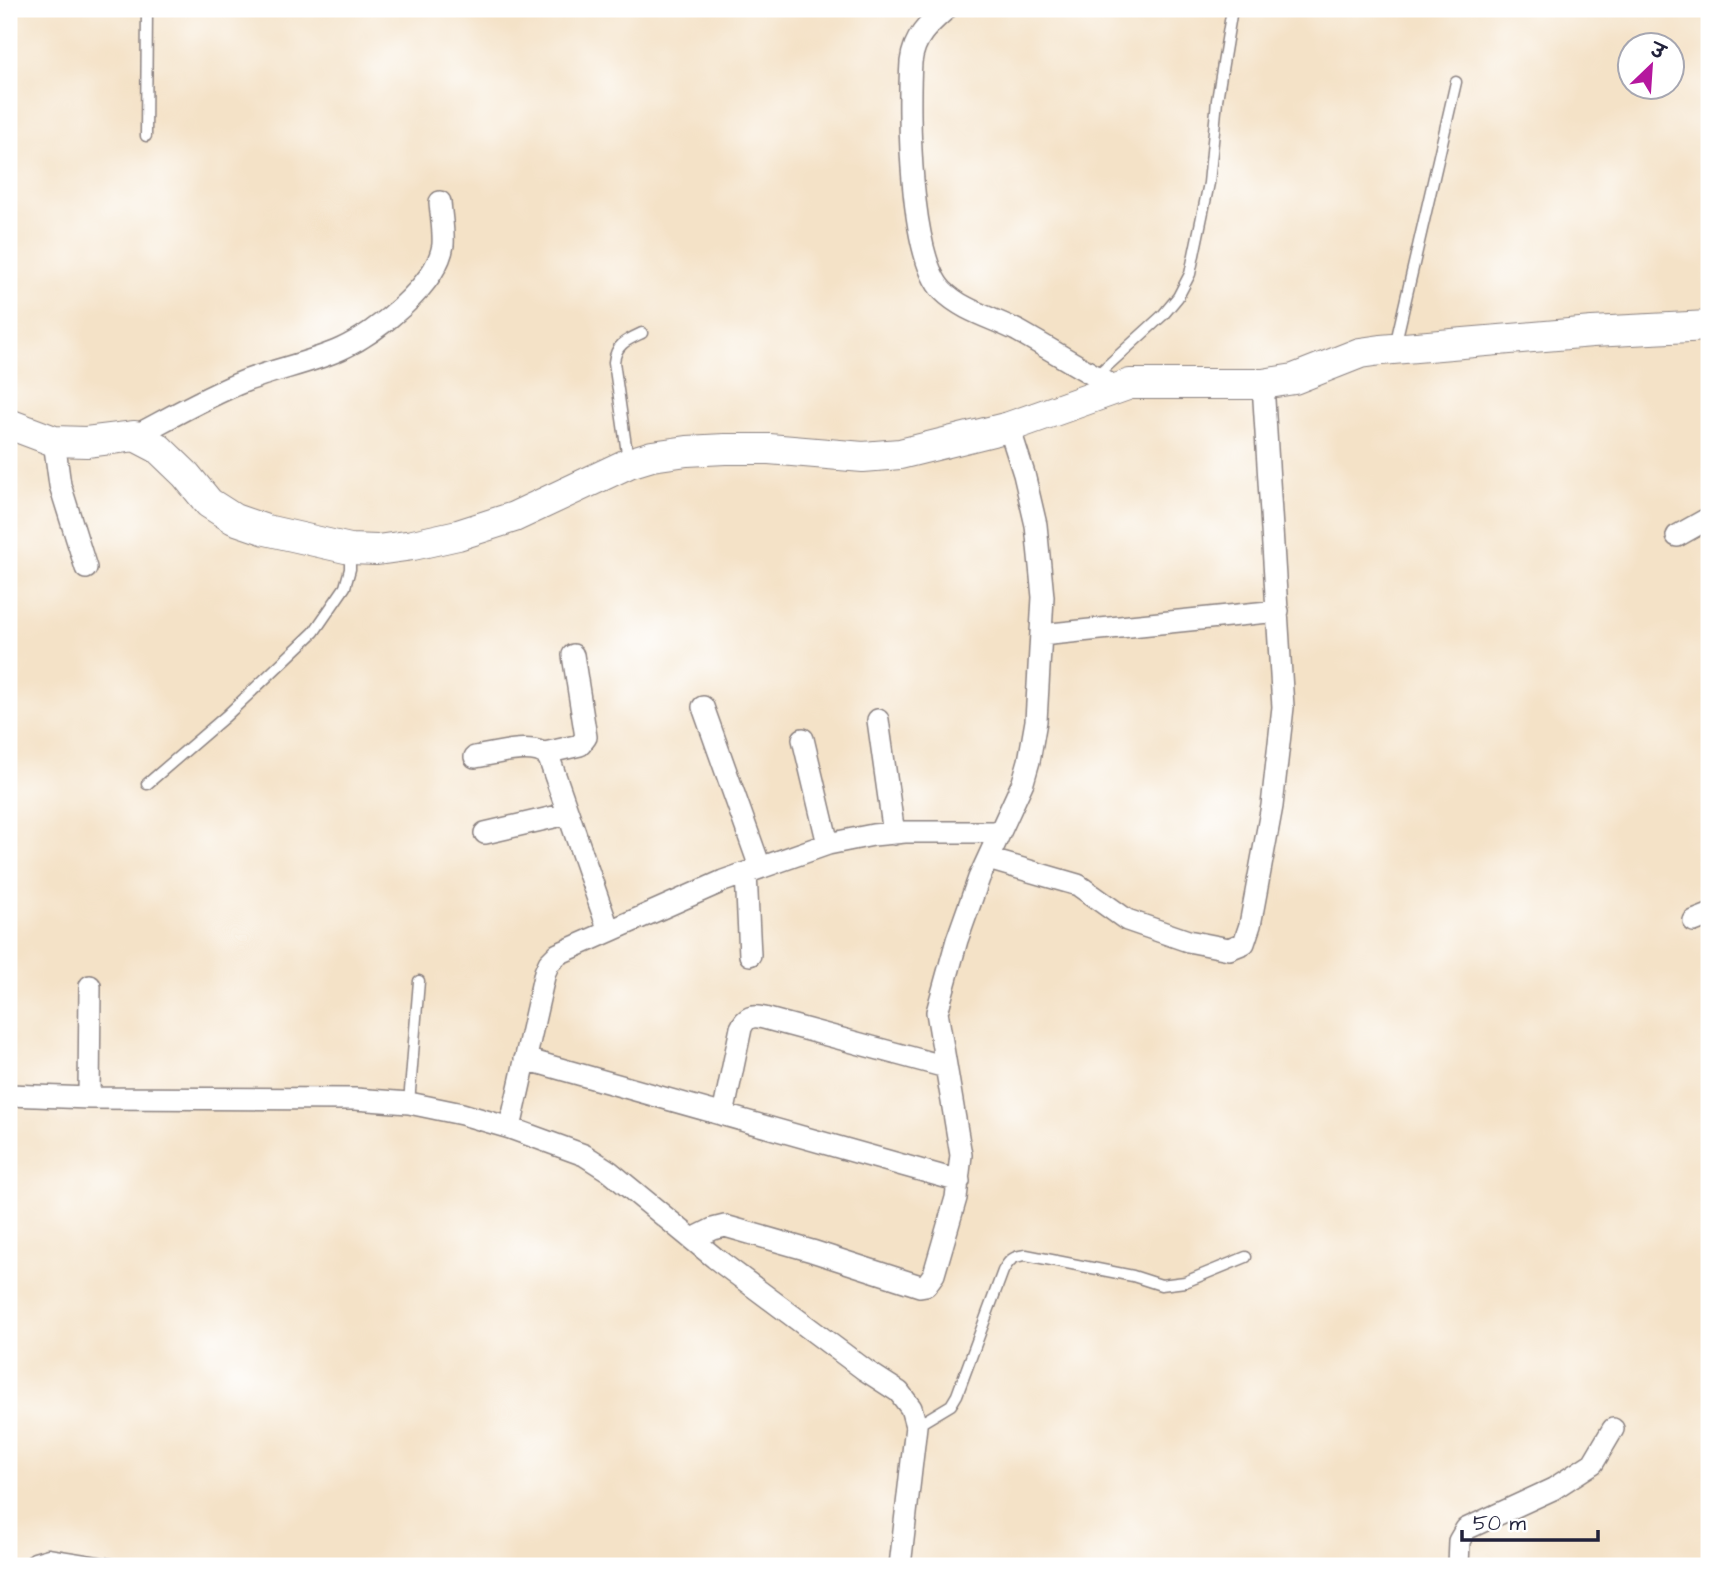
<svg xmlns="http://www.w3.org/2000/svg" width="1718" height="1575" font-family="'Architects Daughter','Playpen Sans Deva',sans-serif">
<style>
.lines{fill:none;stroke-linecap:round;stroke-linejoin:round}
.lane-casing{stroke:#8b8281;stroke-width:13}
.street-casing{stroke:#8b8281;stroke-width:24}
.secondary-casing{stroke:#8b8281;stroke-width:32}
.lane{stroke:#fff;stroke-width:10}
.street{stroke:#fff;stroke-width:21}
.secondary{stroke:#fff;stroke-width:30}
</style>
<rect width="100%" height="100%" fill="#fff"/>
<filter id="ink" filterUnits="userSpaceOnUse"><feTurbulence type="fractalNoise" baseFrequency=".0143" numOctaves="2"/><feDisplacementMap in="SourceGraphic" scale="14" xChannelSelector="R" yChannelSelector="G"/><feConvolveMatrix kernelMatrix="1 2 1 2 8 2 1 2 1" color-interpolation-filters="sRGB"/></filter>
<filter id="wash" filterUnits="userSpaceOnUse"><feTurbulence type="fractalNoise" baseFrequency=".00686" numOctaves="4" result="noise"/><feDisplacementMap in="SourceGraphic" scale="28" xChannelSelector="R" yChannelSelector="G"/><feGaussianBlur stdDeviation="1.57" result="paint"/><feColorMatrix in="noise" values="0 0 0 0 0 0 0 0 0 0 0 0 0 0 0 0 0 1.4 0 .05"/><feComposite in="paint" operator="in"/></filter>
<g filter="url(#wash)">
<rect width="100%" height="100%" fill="#f4e2c7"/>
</g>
<g filter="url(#ink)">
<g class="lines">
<g class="lane-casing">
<path id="lane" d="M 146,136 L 147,9
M 1395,346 L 1456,82
M 1095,377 L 1163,315 L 1178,297 L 1190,274 L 1209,183 L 1217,100 L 1232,9
M 628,460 L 614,362 C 616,344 627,340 642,333
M 147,784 L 226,716 L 314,632 L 345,587 L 350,569 L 350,552
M 409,1103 L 419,981
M 916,1426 L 951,1405 L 957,1395 L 1003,1271 C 1009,1260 1013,1256 1026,1255 L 1133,1276 L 1161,1285 L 1185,1282 L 1246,1257
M 27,1566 L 34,1558 L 48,1554 L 123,1566"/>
</g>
<g class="street-casing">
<path id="street" d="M 946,9 C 928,25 914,37 911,62 C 908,110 909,258 943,291 C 963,311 993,318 1018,331 C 1050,349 1082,369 1115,387
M 135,436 C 171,417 207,396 245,381 C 276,369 310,363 341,349 C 376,333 437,285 443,245 C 444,231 441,216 440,202
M 54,441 L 60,485 L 86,568
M 1677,536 L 1709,518
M 1041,635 L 1278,611
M 703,707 L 760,867
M 878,720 L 894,834
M 803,739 L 828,844
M 545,753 L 580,745 L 586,737 L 573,655
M 475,757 C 495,754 536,741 549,758 L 609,931
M 485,833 L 567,814
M 988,859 L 1078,885 L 1127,920 L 1188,941 L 1229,949 L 1244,943 L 1250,925 L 1272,806 L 1283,707 L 1263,384
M 746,873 L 750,955
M 1694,921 L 1709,915
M 525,1059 L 959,1181
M 9,1095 L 89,1098 L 355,1099 L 409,1103 L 462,1114 L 510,1128 L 584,1155 L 609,1171 L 715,1258 L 865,1370 L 899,1392 L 911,1408 L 916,1426 L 900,1566
M 89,1098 L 90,986
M 723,1115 L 741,1028 C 746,1017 752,1015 764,1018 L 946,1067
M 510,1128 L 545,972 L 549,963 L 558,954 L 723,881 L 828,844 L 873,835 L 905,832 L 1000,832
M 693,1239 L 713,1229 L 725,1226 L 812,1251 L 920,1286 L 926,1285 L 934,1274 L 956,1198 L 961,1155 L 937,1012 L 957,940 L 979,878 L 1023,782 L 1029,761 L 1036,721 L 1043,597 L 1036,525 L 1024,474 L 1009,427
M 1458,1566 L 1459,1541 L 1466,1529 L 1553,1489 L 1593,1463 L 1613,1429"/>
</g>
<g class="secondary-casing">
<path id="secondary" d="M 9,424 L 54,441 L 86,442 L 135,436 L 158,448 L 186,475 L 209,503 L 234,519 L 266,530 L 350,549 L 377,550 L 413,545 L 458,535 L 514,517 L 629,463 L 652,456 L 687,451 L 725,449 L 769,449 L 863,457 L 900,454 L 1009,427 L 1130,384 L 1263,384 L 1294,379 L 1360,353 L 1381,350 L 1592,332 L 1709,326"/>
</g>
<use href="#lane" class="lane"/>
<use href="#street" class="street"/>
<use href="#secondary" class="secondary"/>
</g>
</g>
<rect width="1718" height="1575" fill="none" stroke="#fff" stroke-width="35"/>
<g transform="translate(1651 66) rotate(25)"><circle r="33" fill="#ffffff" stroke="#a7a7b1" stroke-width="2"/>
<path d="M0-5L12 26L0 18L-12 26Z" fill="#b5179e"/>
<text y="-10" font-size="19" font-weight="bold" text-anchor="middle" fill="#22223b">उ</text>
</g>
<path d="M1462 1530v10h136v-10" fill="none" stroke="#22223b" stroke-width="3.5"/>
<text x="1473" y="1530" font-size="21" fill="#22223b" stroke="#ffffff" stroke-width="5" paint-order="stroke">50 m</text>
</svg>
